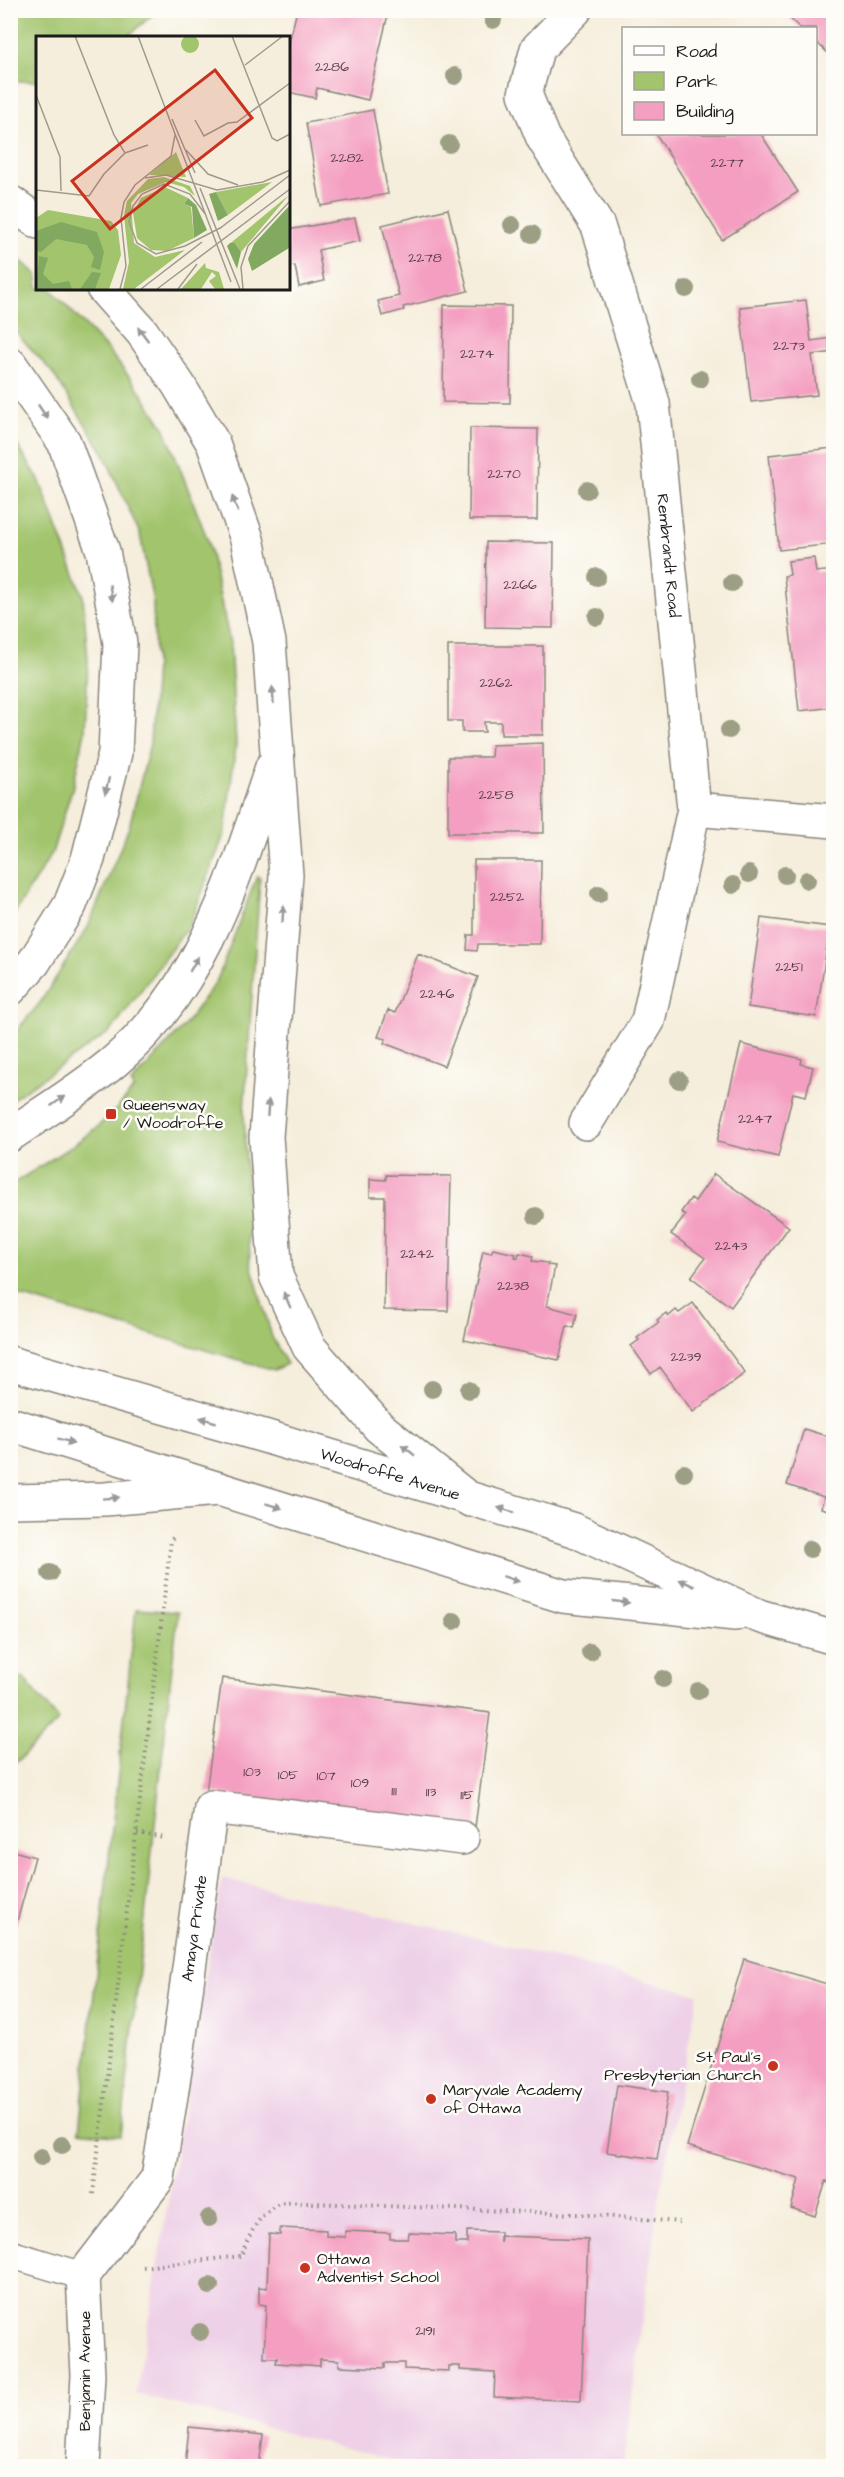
<svg xmlns="http://www.w3.org/2000/svg" width="844" height="2477" font-family="'Architects Daughter',sans-serif">
<style>
.built{fill:#eed0e7}
.green{fill:#a2c46d;stroke:#5f7044;stroke-width:1.5}
.building{fill:#f49fc1}
.lines{fill:none;stroke-linecap:round;stroke-linejoin:round}
.lane-casing{stroke:#89857c;stroke-width:30}
.street-casing{stroke:#89857c;stroke-width:36}
.secondary-casing{stroke:#89857c;stroke-width:36}
.highway-casing{stroke:#89857c;stroke-width:36}
.path{stroke:#89857c;stroke-width:4;stroke-dasharray:1.5 4.5;stroke-linecap:butt}
.lane{stroke:#fff;stroke-width:27}
.street{stroke:#fff;stroke-width:33}
.secondary{stroke:#fff;stroke-width:33}
.highway{stroke:#fff;stroke-width:33}
.tree{fill:#9c9f84}
.oneway{fill:#999}
.poi-dot{fill:#c8321e;stroke:#fdfcf7;stroke-width:2}
.labels{text-anchor:middle;dominant-baseline:central;stroke-width:5;stroke-linejoin:round;paint-order:stroke}
.number-label{font-size:14px;fill:#523d45}
.street-label{font-size:16px;fill:#1c1c1c;stroke:#fdfcf7}
.poi-label{font-size:16px;fill:#1c1c1c;stroke:#fdfcf7;text-anchor:start}
.inset-road{fill:none;stroke:#9f9a8f;stroke-width:1.5}
.view{fill:#c8321e;fill-opacity:0.15;stroke:#c8321e;stroke-width:3}
.inset-edge{fill:none;stroke:#1c1c1c;stroke-width:3}
</style>
<rect width="100%" height="100%" fill="#fdfcf7"/>
<filter id="ink" filterUnits="userSpaceOnUse"><feTurbulence type="fractalNoise" baseFrequency=".0167" numOctaves="2"/><feDisplacementMap in="SourceGraphic" scale="12" xChannelSelector="R" yChannelSelector="G"/><feConvolveMatrix kernelMatrix="1 2 1 2 8 2 1 2 1" color-interpolation-filters="sRGB"/></filter>
<filter id="wash" filterUnits="userSpaceOnUse"><feTurbulence type="fractalNoise" baseFrequency=".008" numOctaves="4" result="noise"/><feDisplacementMap in="SourceGraphic" scale="24" xChannelSelector="R" yChannelSelector="G"/><feGaussianBlur stdDeviation="1.35" result="paint"/><feColorMatrix in="noise" values="0 0 0 0 0 0 0 0 0 0 0 0 0 0 0 0 0 1.4 0 .05"/><feComposite in="paint" operator="in"/></filter>
<g filter="url(#wash)">
<rect width="100%" height="100%" fill="#f6eedc"/>
<path class="built" d="M 222,1878 L 498,1943 L 698,1994 L 658,2204 L 623,2466 L 415,2466 L 136,2394 Z"/>
<path class="green" d="M 10,11 L 11,10 L 157,11 L 127,37 L 38,38 L 37,81 L 11,81 Z
M 11,253 L 37,274 L 38,288 L 50,288 L 108,350 L 138,388 L 165,429 L 208,541 L 230,643 L 236,743 L 225,832 L 190,924 L 111,1031 L 11,1100 L 11,1037 L 40,1003 L 88,927 L 129,827 L 150,744 L 155,666 L 153,602 L 140,534 L 103,452 L 52,372 L 11,327 Z
M 10,434 L 39,479 L 83,596 L 88,661 L 85,732 L 73,786 L 52,853 L 11,919 Z
M 257,876 L 260,878 L 244,1111 L 250,1261 L 272,1337 L 287,1364 L 274,1370 L 10,1293 L 11,1185 C 53,1157 104,1131 134,1088 L 131,1083 L 185,1025 L 217,980 Z
M 136,1609 L 178,1612 L 121,2136 L 79,2131 Z
M 11,1676 L 23,1678 L 59,1720 L 19,1760 L 11,1763 Z"/>
<g id="blocks">
<path class="building" d="M 297,10 L 389,10 L 368,100 L 317,88 L 315,98 L 288,92 L 288,47 Z
M 781,10 L 834,10 L 834,51 L 830,55 L 816,42 L 816,28 L 800,28 Z
M 373,110 L 388,194 L 321,206 L 306,123 Z
M 656,134 L 761,134 L 798,192 L 722,240 Z
M 448,209 L 468,291 L 403,307 L 404,310 L 382,316 L 378,301 L 399,296 L 382,225 Z
M 355,218 L 360,241 L 318,250 L 324,281 L 299,287 L 295,266 L 288,267 L 288,230 Z
M 806,300 L 811,341 L 832,338 L 834,352 L 812,355 L 817,395 L 751,402 L 740,307 Z
M 444,305 L 511,306 L 510,403 L 443,402 Z
M 470,428 L 538,429 L 537,520 L 469,520 Z
M 833,448 L 834,544 L 779,550 L 769,455 Z
M 486,542 L 554,543 L 553,628 L 485,627 Z
M 814,558 L 816,572 L 834,570 L 834,707 L 799,711 L 784,576 L 790,575 L 788,561 Z
M 448,646 L 543,646 L 543,735 L 501,735 L 501,722 L 484,722 L 485,732 L 462,732 L 462,721 L 448,721 Z
M 543,743 L 544,833 L 448,833 L 448,757 L 491,757 L 492,745 Z
M 474,860 L 541,860 L 540,944 L 478,944 L 477,951 L 467,950 L 468,935 L 474,935 Z
M 761,918 L 830,927 L 816,1017 L 748,1007 Z
M 418,954 L 478,977 L 444,1066 L 384,1043 L 386,1039 L 378,1037 L 388,1010 L 395,1013 Z
M 741,1044 L 802,1059 L 801,1064 L 813,1067 L 806,1096 L 793,1093 L 778,1157 L 717,1142 Z
M 714,1174 L 789,1227 L 731,1307 L 691,1277 L 705,1258 L 671,1234 L 686,1215 L 681,1212 L 691,1198 L 695,1201 Z
M 386,1175 L 451,1176 L 448,1311 L 384,1310 L 385,1197 L 370,1197 L 370,1179 L 386,1180 Z
M 493,1249 L 516,1254 L 515,1257 L 518,1258 L 519,1253 L 533,1256 L 532,1261 L 548,1263 L 547,1265 L 555,1266 L 547,1306 L 577,1314 L 574,1328 L 567,1326 L 559,1360 L 464,1340 L 483,1251 L 491,1253 Z
M 693,1303 L 745,1373 L 693,1412 L 660,1367 L 651,1374 L 631,1346 L 639,1340 L 637,1338 L 659,1322 L 657,1320 L 666,1313 L 669,1316 L 676,1310 L 679,1313 Z
M 804,1429 L 830,1437 L 834,1429 L 834,1512 L 821,1508 L 824,1497 L 787,1485 Z
M 222,1678 L 490,1713 L 475,1827 L 206,1792 Z
M 10,1850 L 35,1857 L 11,1943 L 10,1943 Z
M 744,1959 L 834,1986 L 834,2184 L 826,2181 L 815,2216 L 791,2208 L 799,2179 L 687,2146 Z
M 617,2085 L 668,2092 L 657,2159 L 607,2152 Z
M 280,2228 L 326,2230 L 326,2236 L 345,2237 L 345,2231 L 390,2233 L 390,2239 L 408,2239 L 409,2233 L 455,2235 L 455,2243 L 467,2243 L 467,2231 L 500,2232 L 500,2243 L 501,2236 L 588,2239 L 581,2401 L 494,2397 L 495,2372 L 460,2370 L 460,2366 L 449,2366 L 449,2371 L 404,2369 L 404,2363 L 385,2363 L 385,2368 L 339,2366 L 339,2360 L 320,2359 L 320,2366 L 276,2363 L 277,2358 L 264,2358 L 266,2305 L 259,2304 L 259,2287 L 267,2288 L 269,2234 L 280,2235 Z
M 189,2427 L 263,2435 L 259,2466 L 185,2466 Z"/>
</g>
</g>
<g filter="url(#ink)">
<use href="#blocks" fill-opacity="0" stroke="#89857c" stroke-width="1.5"/>
<g class="lines">
<g class="lane-casing">
<path id="lane" d="M 10,2254 L 83,2276"/>
</g>
<g class="street-casing">
<g id="street">
<path id="s1" d="M 575,10 L 537,49 L 525,94 L 543,138 L 598,226 L 653,403 L 694,809 L 648,1021 L 586,1123"/>
<path d="M 694,809 L 834,821"/>
<path id="s2" d="M 83,2466 L 88,2375 L 83,2276 L 158,2178 L 176,2064 L 211,1807 L 462,1838"/>
</g>
</g>
<g class="secondary-casing">
<g id="secondary">
<path id="s3" d="M 10,1363 L 264,1436 L 574,1530 L 759,1616 L 834,1638"/>
<path d="M 10,1424 L 563,1596 L 735,1614"/>
</g>
</g>
<g class="highway-casing">
<path id="highway" d="M 10,202 L 38,222
M 103,288 L 142,332 L 178,384 L 213,443 L 247,539 L 269,642 L 286,875 L 266,1137 L 276,1276 L 309,1347 L 379,1427 L 470,1500
M 10,364 L 64,442 L 103,551 L 120,643 L 115,753 L 88,859 L 70,905 L 34,962 L 10,989
M 10,1135 C 45,1111 83,1088 115,1061 C 204,986 236,873 272,767
M 10,1501 L 105,1499 L 218,1489"/>
</g>
<path class="path" d="M 137,1833 L 165,1838
M 93,2194 L 171,1540 L 175,1536
M 143,2267 L 241,2256 C 248,2238 258,2214 277,2205 C 286,2201 302,2203 311,2203 L 576,2214 L 680,2222"/>
<use href="#lane" class="lane"/>
<use href="#street" class="street"/>
<use href="#secondary" class="secondary"/>
<use href="#highway" class="highway"/>
</g>
<g class="tree">
<circle cx="493" cy="20" r="9"/>
<circle cx="455" cy="76" r="9"/>
<circle cx="449" cy="144" r="9"/>
<circle cx="512" cy="225" r="9"/>
<circle cx="532" cy="234" r="9"/>
<circle cx="686" cy="289" r="9"/>
<circle cx="700" cy="379" r="9"/>
<circle cx="587" cy="490" r="9"/>
<circle cx="597" cy="577" r="9"/>
<circle cx="732" cy="583" r="9"/>
<circle cx="597" cy="617" r="9"/>
<circle cx="729" cy="730" r="9"/>
<circle cx="749" cy="874" r="9"/>
<circle cx="785" cy="875" r="9"/>
<circle cx="807" cy="880" r="9"/>
<circle cx="733" cy="885" r="9"/>
<circle cx="599" cy="894" r="9"/>
<circle cx="679" cy="1080" r="9"/>
<circle cx="536" cy="1216" r="9"/>
<circle cx="432" cy="1389" r="9"/>
<circle cx="469" cy="1390" r="9"/>
<circle cx="684" cy="1473" r="9"/>
<circle cx="810" cy="1549" r="9"/>
<circle cx="50" cy="1573" r="9"/>
<circle cx="454" cy="1621" r="9"/>
<circle cx="590" cy="1652" r="9"/>
<circle cx="663" cy="1679" r="9"/>
<circle cx="698" cy="1691" r="9"/>
<circle cx="62" cy="2145" r="9"/>
<circle cx="41" cy="2157" r="9"/>
<circle cx="209" cy="2218" r="9"/>
<circle cx="210" cy="2286" r="9"/>
<circle cx="200" cy="2332" r="9"/>
</g>
<defs><path id="oneway-solid" d="M-6-.8H1V-3.2L6.5 0L1 3.2V.8H-6Z" transform="scale(1.5)"/></defs>
<g class="oneway">
<use href="#oneway-solid" transform="translate(143 334) rotate(-127)"/>
<use href="#oneway-solid" transform="translate(43 412) rotate(56)"/>
<use href="#oneway-solid" transform="translate(235 504) rotate(-110)"/>
<use href="#oneway-solid" transform="translate(111 593) rotate(79)"/>
<use href="#oneway-solid" transform="translate(273 695) rotate(-94)"/>
<use href="#oneway-solid" transform="translate(107 786) rotate(104)"/>
<use href="#oneway-solid" transform="translate(283 914) rotate(-86)"/>
<use href="#oneway-solid" transform="translate(194 964) rotate(-60)"/>
<use href="#oneway-solid" transform="translate(58 1101) rotate(-35)"/>
<use href="#oneway-solid" transform="translate(268 1108) rotate(-86)"/>
<use href="#oneway-solid" transform="translate(287 1300) rotate(-114)"/>
<use href="#oneway-solid" transform="translate(208 1420) rotate(-164)"/>
<use href="#oneway-solid" transform="translate(66 1441) rotate(17)"/>
<use href="#oneway-solid" transform="translate(408 1450) rotate(-141)"/>
<use href="#oneway-solid" transform="translate(111 1498) rotate(-4)"/>
<use href="#oneway-solid" transform="translate(274 1506) rotate(17)"/>
<use href="#oneway-solid" transform="translate(506 1510) rotate(-164)"/>
<use href="#oneway-solid" transform="translate(511 1579) rotate(18)"/>
<use href="#oneway-solid" transform="translate(687 1583) rotate(-155)"/>
<use href="#oneway-solid" transform="translate(621 1602) rotate(6)"/>
</g>
</g>
<g class="poi-dot">
<rect x="105" y="1108" width="12" height="12" rx="3"/>
<circle cx="773" cy="2066" r="6"/>
<circle cx="431" cy="2099" r="6"/>
<circle cx="305" cy="2268" r="6"/>
</g>
<g class="labels">
<g class="number-label">
<text x="332" y="67">2286</text>
<text x="347" y="158">2282</text>
<text x="727" y="163">2277</text>
<text x="425" y="258">2278</text>
<text x="789" y="346">2273</text>
<text x="477" y="354">2274</text>
<text x="504" y="474">2270</text>
<text x="520" y="585">2266</text>
<text x="496" y="683">2262</text>
<text x="496" y="795">2258</text>
<text x="507" y="897">2252</text>
<text x="789" y="967">2251</text>
<text x="437" y="994">2246</text>
<text x="755" y="1119">2247</text>
<text x="731" y="1246">2243</text>
<text x="417" y="1254">2242</text>
<text x="513" y="1286">2238</text>
<text x="686" y="1357">2239</text>
<text x="252" y="1772">103</text>
<text x="288" y="1775">105</text>
<text x="326" y="1776">107</text>
<text x="360" y="1783">109</text>
<text x="394" y="1791">111</text>
<text x="431" y="1792">113</text>
<text x="467" y="1795">115</text>
<text x="425" y="2331">2191</text>
</g>
<g class="street-label">
<text stroke="none"><textPath href="#s1" startOffset="591">Rembrandt Road</textPath></text>
<text stroke="none"><textPath href="#s3" startOffset="396">Woodroffe Avenue</textPath></text>
<text stroke="none"><textPath href="#s2" startOffset="566">Amaya Private</textPath></text>
<text transform="translate(85 2371) rotate(-90)">Benjamin Avenue</text>
</g>
<g class="poi-label">
<text x="123" y="1105">Queensway<tspan x="123" dy="18">/ Woodroffe</tspan></text>
<text x="761" y="2057" text-anchor="end">St. Paul’s<tspan x="761" dy="18">Presbyterian Church</tspan></text>
<text x="443" y="2090">Maryvale Academy<tspan x="443" dy="18">of Ottawa</tspan></text>
<text x="317" y="2259">Ottawa<tspan x="317" dy="18">Adventist School</tspan></text>
</g>
</g>
<g transform="translate(36 36)">
<rect width="254" height="254" fill="#f6eedc"/>
<path d="M145 8a9 9 0 1 1 18 0a9 9 0 1 1-18 0ZM 140,116 L 150,141 L 113,139 ZM 128,141 L 154,150 L 159,160 L 148,151 L 130,146 L 102,158 L 95,167 L 98,207 L 119,221 L 149,214 L 98,253 L 87,253 L 93,226 L 88,180 L 91,165 L 112,143 ZM 236,146 L 192,179 L 180,156 ZM 129,151 L 152,162 L 148,168 L 155,171 L 158,202 L 131,215 L 115,214 L 101,202 L 97,177 L 105,162 ZM 253,159 L 205,216 L 199,207 L 191,210 ZM 12,174 L 75,185 L 82,194 L 85,219 L 73,253 L 0,253 L 0,182 ZM 169,227 L 170,232 L 183,236 L 188,253 L 169,253 L 179,253 L 173,245 L 180,240 L 176,236 L 165,253 L 145,253 Z" fill="#a2c46d"/>
<path d="M 180,156 L 192,179 L 182,185 L 173,158 ZM 152,162 L 160,169 L 171,194 L 158,202 L 156,171 L 148,168 ZM 253,170 L 253,212 L 216,235 L 212,223 L 218,208 ZM 25,186 L 61,196 L 68,216 L 64,234 L 55,231 L 58,221 L 51,209 L 20,203 L 5,216 L 0,215 L 0,195 ZM 194,207 L 199,207 L 205,216 L 201,233 L 191,210 ZM 3,220 L 12,222 L 7,238 L 17,248 L 33,245 L 36,253 L 0,253 ZM 56,236 L 65,237 L 59,253 L 44,253 Z" fill="#81aa60"/>
<path class="inset-road" d="M 39,0 L 78,99 L 89,117M 102,0 L 195,246M 196,0 L 236,102 L 241,105 L 254,98M 209,29 L 247,0M 0,59 L 24,121 L 25,155M 136,83 L 159,137M 159,84 L 168,100 L 192,87 L 201,86 L 254,47M 150,114 L 172,138 L 202,149M 109,142 L 130,139 L 181,154 L 227,146 L 254,134M 164,152 L 204,253M 0,154 L 53,160 L 68,138 L 89,117 L 112,109M 170,179 L 154,158 L 128,148 L 106,158 L 97,170 L 93,186 L 101,207 L 120,218 L 149,210 L 186,191M 183,193 L 254,139M 84,253 L 90,230 L 85,182 L 88,166 L 99,149 L 135,120 L 139,99M 105,253 L 166,206M 121,253 L 254,153M 142,253 L 161,228M 207,253 L 205,231 L 212,210 L 254,165"/>
<path class="view" d="M 179,34 L 216,82 L 74,193 L 36,145 Z"/>
<rect width="254" height="254" class="inset-edge"/>
</g>
<rect width="844" height="2477" fill="none" stroke="#fdfcf7" stroke-width="36"/>
<rect x="622" y="27" width="195" height="108" fill="#fdfcf7" stroke="#a3a29f" stroke-width="1.5"/>
<rect x="634" y="46" width="30" height="9" fill="#ffffff" stroke="#a3a29f" stroke-width="1.5"/>
<text x="676" y="57" font-size="18" fill="#1c1c1c">Road</text>
<rect x="634" y="72" width="30" height="18" fill="#a2c46d" stroke="#a3a29f" stroke-width="1.5"/>
<text x="676" y="87" font-size="18" fill="#1c1c1c">Park</text>
<rect x="634" y="102" width="30" height="18" fill="#f49fc1" stroke="#a3a29f" stroke-width="1.5"/>
<text x="676" y="117" font-size="18" fill="#1c1c1c">Building</text>
</svg>
